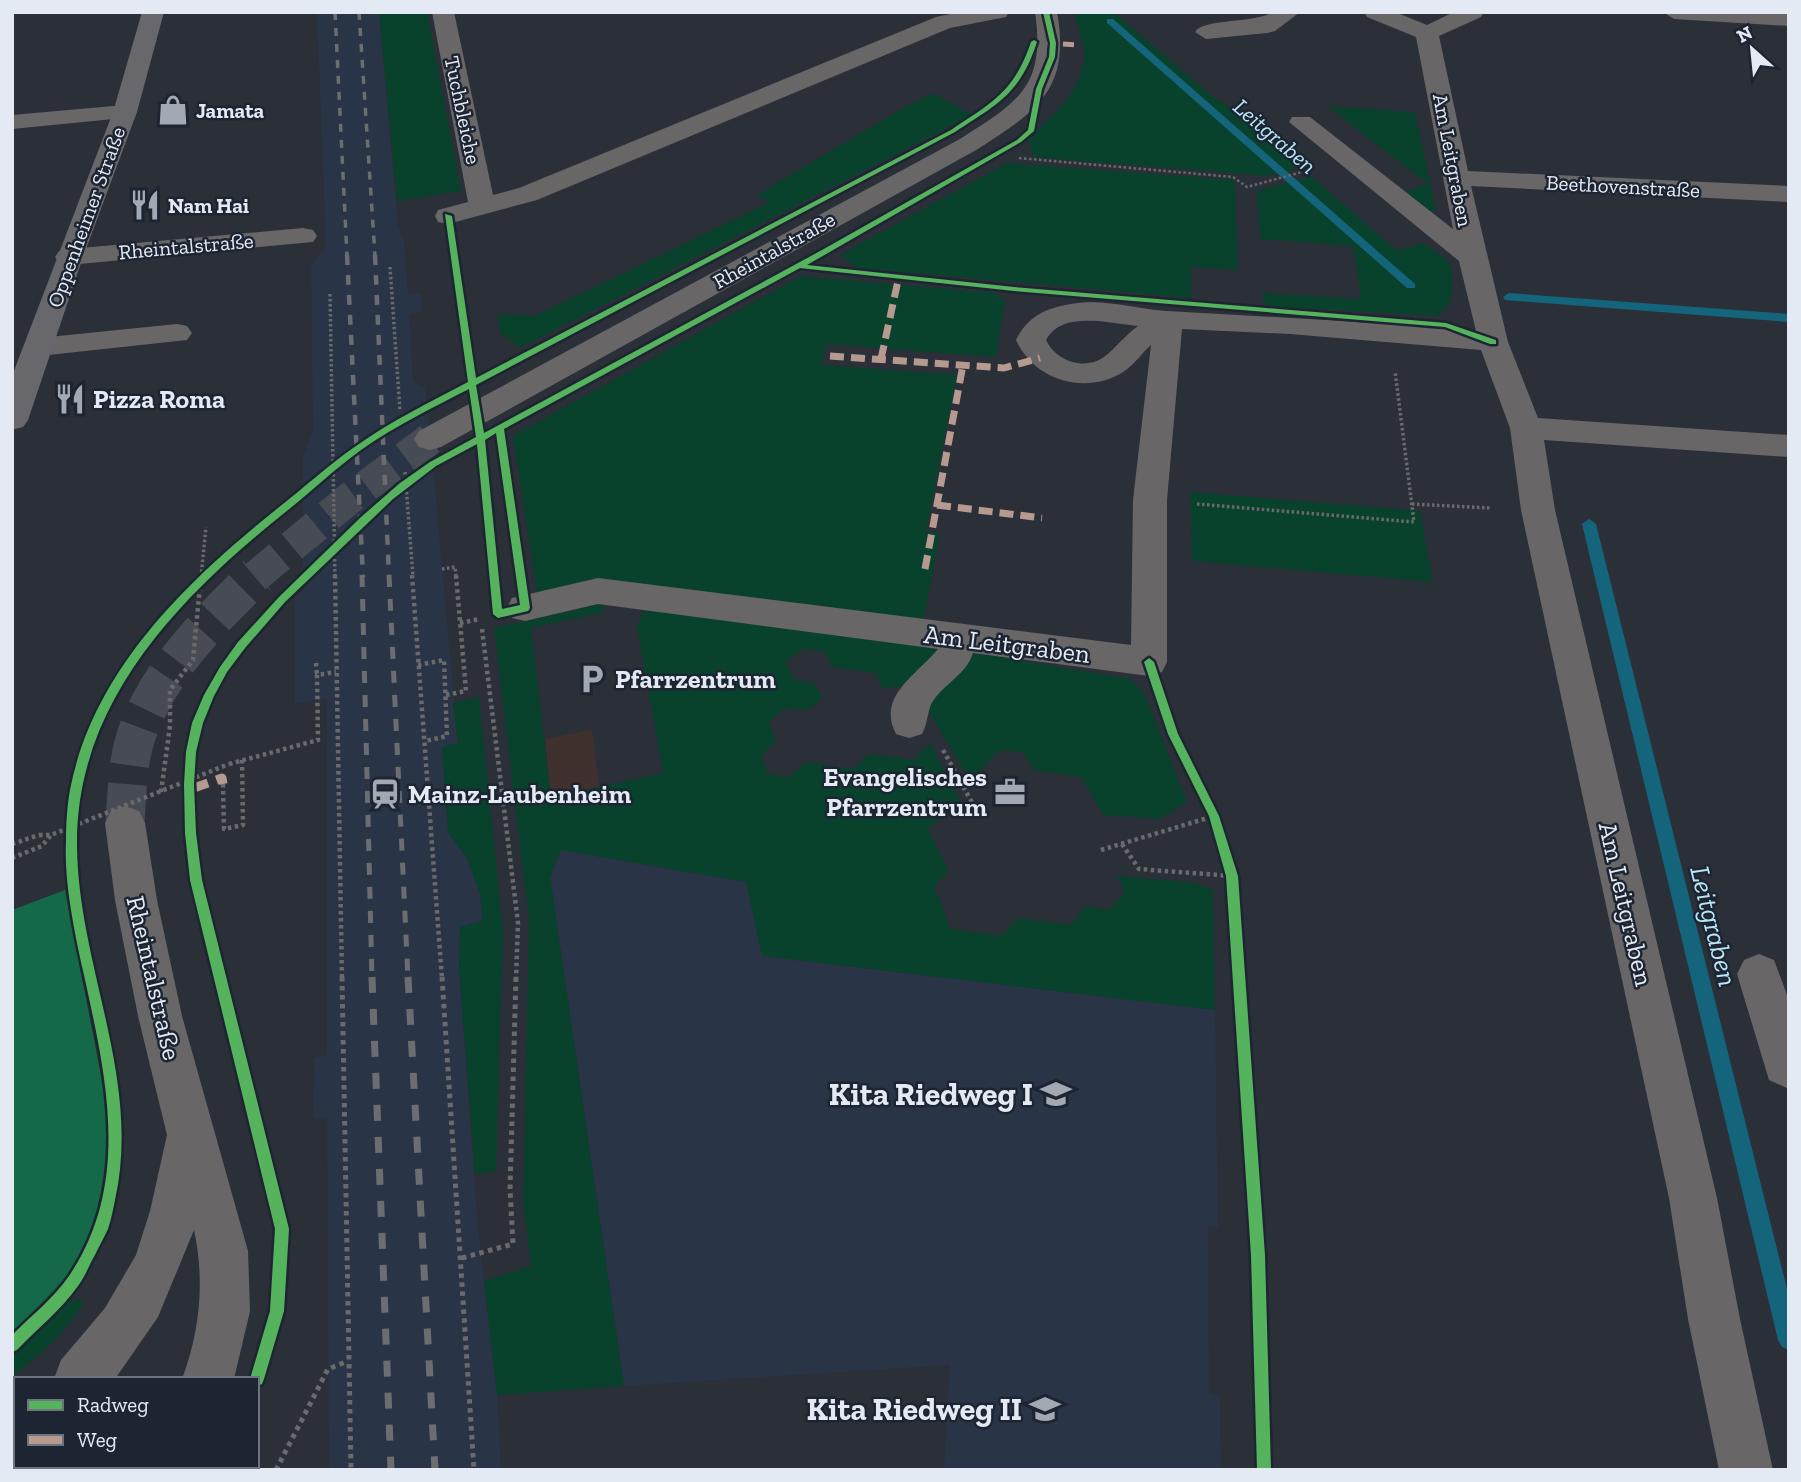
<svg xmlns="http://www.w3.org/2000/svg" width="1801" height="1482" font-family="'Zilla Slab',serif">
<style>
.built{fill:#293446}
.industrial{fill:#41312e}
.green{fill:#08412c}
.forest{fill:#146a48}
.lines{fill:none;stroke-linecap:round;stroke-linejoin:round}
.stream{fill:#14647b;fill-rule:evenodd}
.minor-tunnel-far1{stroke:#474c54;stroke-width:32;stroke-dasharray:32 16;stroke-linecap:butt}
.minor-tunnel{stroke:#474c54;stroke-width:39;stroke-dasharray:39 19;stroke-linecap:butt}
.path-far3{stroke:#6a6a6c;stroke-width:2.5;stroke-dasharray:2.5 2.5;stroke-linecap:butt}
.path-far2{stroke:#6a6a6c;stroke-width:3.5;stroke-dasharray:2.5 2.5;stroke-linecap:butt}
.path-far1{stroke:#6a6a6c;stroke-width:4.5;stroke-dasharray:3.5 3.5;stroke-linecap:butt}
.path{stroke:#6a6a6c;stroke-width:5;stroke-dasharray:4.5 4.5;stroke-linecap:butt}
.minor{fill:#696668;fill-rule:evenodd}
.major{fill:#68676b;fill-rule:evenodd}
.rail-far3{stroke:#6c6d71;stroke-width:3.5;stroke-dasharray:8 8;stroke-linecap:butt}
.rail-far2{stroke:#6c6d71;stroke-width:4.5;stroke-dasharray:10 10;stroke-linecap:butt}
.rail-far1{stroke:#6c6d71;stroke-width:5;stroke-dasharray:12 12;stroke-linecap:butt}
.rail{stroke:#6c6d71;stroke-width:7;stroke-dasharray:16 16;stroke-linecap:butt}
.path-bridge{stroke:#6a6a6c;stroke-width:4.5;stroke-dasharray:3.5 3.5;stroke-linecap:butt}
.quiet-far2{stroke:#b69a8f;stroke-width:5;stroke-dasharray:11 5;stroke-linecap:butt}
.quiet-far1{stroke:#b69a8f;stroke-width:7;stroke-dasharray:14 7;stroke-linecap:butt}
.quiet{stroke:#b69a8f;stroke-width:9;stroke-dasharray:18 9;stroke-linecap:butt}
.cycleway-casing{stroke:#1d2532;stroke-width:5}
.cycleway{fill:#56b35d;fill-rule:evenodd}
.labels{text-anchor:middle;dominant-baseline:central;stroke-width:5;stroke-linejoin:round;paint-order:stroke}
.far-poi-label{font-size:21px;font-weight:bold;fill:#e4eaf4;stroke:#1d2532;text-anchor:start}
.far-street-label{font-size:21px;fill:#e4eaf4;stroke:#1d2532}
.far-water-label{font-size:23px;font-style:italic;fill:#b7e6f9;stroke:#1d2532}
.poi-label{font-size:26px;font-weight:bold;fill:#e4eaf4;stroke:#1d2532;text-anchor:start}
.street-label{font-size:26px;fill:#e4eaf4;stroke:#1d2532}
.water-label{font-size:28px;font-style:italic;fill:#b7e6f9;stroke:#1d2532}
.near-poi-label{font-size:32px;font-weight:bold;fill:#e4eaf4;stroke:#1d2532;text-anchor:end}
</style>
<rect width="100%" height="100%" fill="#2b3038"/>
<path class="built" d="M 317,12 L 379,12 L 398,226 L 404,241 L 408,294 L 421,293 L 422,311 L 409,314 L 413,381 L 425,388 L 428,412 L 458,743 L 448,831 L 468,860 L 480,893 L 483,922 L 460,927 L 459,969 L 478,1227 L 497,1395 L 501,1470 L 329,1470 L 327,1117 L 313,1119 L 314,1058 L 327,1055 L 327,698 L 295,704 L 295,597 L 303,590 L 303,457 L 313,431 L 311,265 L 326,247 Z
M 561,850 L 746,882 L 763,956 L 1215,1010 L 1218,1228 L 1208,1227 L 1209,1394 L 1220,1397 L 1221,1470 L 944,1470 L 950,1365 L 624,1386 L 550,877 Z"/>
<path class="industrial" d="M 592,730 L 599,787 L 551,797 L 545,739 Z"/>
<path class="green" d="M 379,12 L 427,12 L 461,191 L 397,201 Z
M 1074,12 L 1113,12 L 1215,98 L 1249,119 L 1300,167 L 1268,176 L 1034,157 L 1028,140 C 1049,118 1085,89 1084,55 C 1083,41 1077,26 1074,12 Z
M 933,93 L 972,115 L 520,348 L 500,332 L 498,314 L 535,316 L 768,203 L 758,194 L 903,108 Z
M 1327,106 L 1415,112 L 1436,211 L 1426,211 L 1404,192 L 1428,184 Z
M 1007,163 L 1235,180 L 1238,270 L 1191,267 L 1191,298 L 858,268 L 840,255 Z
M 1311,176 L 1397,251 L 1423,243 L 1450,262 C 1452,283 1457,303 1437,316 L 1271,306 L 1263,301 L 1263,293 L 1361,299 L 1353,246 L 1260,239 L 1257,191 Z
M 801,276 L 995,293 L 1005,301 L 996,357 L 826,344 L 822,365 L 957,375 L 926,531 L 940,533 L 924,619 L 537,593 L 513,436 Z
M 1190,492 L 1420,511 L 1433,582 L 1192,561 Z
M 606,603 L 601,613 L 531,628 L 551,797 L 663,773 L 637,627 L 644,610 L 940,645 L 938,654 L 905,686 L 883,688 L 875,673 L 832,667 L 824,651 L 802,649 L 786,662 L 794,680 L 814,683 L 822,698 L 808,710 L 785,708 L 769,722 L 776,741 L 761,756 L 768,774 L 790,777 L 806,762 L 853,769 L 870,754 L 914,760 L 930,743 L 968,816 L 944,812 L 928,829 L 949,871 L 934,887 L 951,929 L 1001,936 L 1019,918 L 1071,925 L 1085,906 L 1110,910 L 1125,891 L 1116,876 L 1189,882 L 1213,889 L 1215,1010 L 762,956 L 746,882 L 561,850 L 550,877 L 624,1386 L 497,1395 L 484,1281 L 531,1266 L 523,1200 L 529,920 L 494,628 Z
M 970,652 L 1130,679 L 1144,693 L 1187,802 L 1159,819 L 1103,815 L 1081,777 L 1034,770 L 1023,752 L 999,750 L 971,782 L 922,700 Z
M 479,697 L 503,930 L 496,1171 L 475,1174 L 459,969 L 460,927 L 483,921 L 480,893 L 468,860 L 448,832 L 442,747 L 458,743 L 453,703 Z
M 80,1299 L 84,1303 C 64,1333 41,1355 12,1376 L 12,1354 L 68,1303 Z"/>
<path class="forest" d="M 65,890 L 108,1112 L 109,1192 L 79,1263 L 38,1313 L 12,1333 L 12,910 Z"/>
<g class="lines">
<path class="stream" d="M 1107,19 L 1113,19 L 1415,284 L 1415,288 L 1407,288 L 1107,23 Z
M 1509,293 L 1789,314 L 1789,322 L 1505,300 L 1503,297 Z
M 1589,519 L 1596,524 L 1789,1297 L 1789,1350 L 1782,1347 L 1778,1340 L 1582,524 Z"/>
<path class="minor-tunnel-far1" d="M 255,577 L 350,498 L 430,439"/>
<path class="minor-tunnel" d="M 125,823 C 127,796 127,769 134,743 C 153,676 209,622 257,575"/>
<path class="path-far3" d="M 1019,158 L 1233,177 L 1247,187 L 1302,172"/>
<path class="path-far2" d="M 390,267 L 400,411
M 330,294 L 335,577
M 405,472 L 413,577
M 1197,504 L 1414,522 L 1395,371
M 1412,504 L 1491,508
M 442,569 L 455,567 L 456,577
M 201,577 L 206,527"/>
<path class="path-far1" d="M 335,575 L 342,979
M 412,575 L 442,979
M 460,623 L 480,619
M 482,629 L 518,923 L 516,979
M 316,663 L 317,675
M 418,665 L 444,660 L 447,736 L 425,741
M 446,695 L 466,691 L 456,575
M 943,750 L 975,808
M 229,764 L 318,740 L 317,675 L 336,672
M 223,784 L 224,829 L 243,825 L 242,758
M 161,792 L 170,726 L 170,690 L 193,660 L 201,575
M 12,844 L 39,835
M 1122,844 L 1139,869 L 1232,876
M 1101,850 L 1214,816
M 12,858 L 42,846 L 51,835"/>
<path class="path" d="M 342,977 L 351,1470
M 442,977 L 474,1470
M 462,1258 L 513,1244 L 510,1189 L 516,977
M 276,1470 L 328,1369 L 348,1361"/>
<path class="minor" d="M 432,12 L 454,12 L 493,195 L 519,188 L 936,17 L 960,12 L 1009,12 L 1006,17 L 950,28 L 537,200 L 448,224 L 438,222 L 435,216 L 438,210 L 468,202 Z
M 1035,12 L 1057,12 C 1071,89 1037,111 978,149 L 441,447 L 430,450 L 419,447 L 414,439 L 419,431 L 960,139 C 1018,102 1046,87 1035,12 Z
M 1273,12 L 1300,12 L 1275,31 L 1267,33 L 1206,39 L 1195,32 C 1204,18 1254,24 1273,12 Z
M 1364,12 L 1395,12 L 1427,25 L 1454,12 L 1484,12 L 1481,17 L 1439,36 L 1468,171 L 1789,186 L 1789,202 L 1471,186 L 1508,342 L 1538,418 L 1789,435 L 1789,457 L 1544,440 L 1555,510 L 1717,1198 L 1740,1319 L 1773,1470 L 1719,1470 L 1688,1319 L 1669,1198 L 1521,510 L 1510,428 L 1481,350 L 1290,334 L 1182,329 L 1167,500 L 1167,662 L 1162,672 L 1149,676 L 973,653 C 966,675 945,683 933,701 C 927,710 928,724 922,734 L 909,738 L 896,734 C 876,696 918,674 938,649 L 598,604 L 525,621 L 512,618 L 507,608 L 512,598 L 598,578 L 1131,645 L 1133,500 L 1151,345 C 1142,353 1134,365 1123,372 C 1085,396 1034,380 1016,340 C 1028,316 1046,308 1071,304 C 1103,298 1135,309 1167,311 C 1270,317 1373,322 1476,331 L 1459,261 L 1289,122 L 1292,117 L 1310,117 L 1453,229 L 1416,37 L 1367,17 ZM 1099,321 L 1138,326 C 1125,335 1116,348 1104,357 C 1084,371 1056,361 1046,340 C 1057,320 1079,320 1099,321 Z
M 1663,12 L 1789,12 L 1789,26 L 1674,19 Z
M 125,105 L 134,107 L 137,112 L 134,117 L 12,129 L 12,115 Z
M 303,228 L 313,230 L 317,236 L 313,242 L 69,265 L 59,263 L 55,257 L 59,251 L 69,249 Z
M 177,324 L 187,326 L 192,333 L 187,340 L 39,356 L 28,354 L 24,347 L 28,340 L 39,338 Z
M 125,806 L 139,811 L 145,823 L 157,900 L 182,1016 L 248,1251 L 250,1311 L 234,1379 L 182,1379 C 200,1331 205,1281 194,1230 L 158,1317 L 115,1379 L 54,1379 L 61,1360 L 105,1308 L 136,1255 L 150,1211 L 167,1135 L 138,1016 L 115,900 L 105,823 L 111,811 Z
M 1759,954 L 1774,960 L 1789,1000 L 1789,1089 L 1769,1080 L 1737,974 L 1744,960 Z
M 16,1400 L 16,1454 L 12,1456 L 12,1402 Z
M 129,1466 L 185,1466 L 184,1470 L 128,1470 Z"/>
<path class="major" d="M 142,12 L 164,12 L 137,112 L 83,257 L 28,420 L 23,427 L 12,430 L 12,376 L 113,112 Z"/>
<path class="rail-far3" d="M 335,12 L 347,256
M 359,12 L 375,256"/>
<path class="rail-far2" d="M 347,255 L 363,577
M 375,255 L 389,577"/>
<path class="rail-far1" d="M 362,575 L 372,979
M 389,575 L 408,979"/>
<path class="rail" d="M 372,977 L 391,1470
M 408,977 L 435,1470"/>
<path class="path-bridge" d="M 39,835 L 51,835 L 229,764"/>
<path class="quiet-far2" d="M 1047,43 L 1078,45"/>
<path class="quiet-far1" d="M 830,356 L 1004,368 L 1040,358
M 881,359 L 899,276
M 937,505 L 1042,518
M 925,569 L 963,365"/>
<path class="quiet" d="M 191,789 L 222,778 L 223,784"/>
<g class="cycleway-casing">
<path id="cycleway" d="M 1043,12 L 1049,12 L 1056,43 L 1055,57 L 1042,89 L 1034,131 L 1021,142 L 807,265 L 1014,287 L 1446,323 L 1496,340 L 1496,344 L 1490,344 L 1445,327 L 1014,291 L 800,268 L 504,429 L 530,608 L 528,611 L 498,618 L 493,614 L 477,444 L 436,466 L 393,499 L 285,602 L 245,648 L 227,672 L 214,696 L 203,723 L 196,752 L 194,784 L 196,833 L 202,880 L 289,1229 L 284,1311 L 264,1379 L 262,1384 L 257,1386 L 257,1379 L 250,1379 L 270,1311 L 275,1229 L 190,880 L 185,833 L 184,784 L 186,752 L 192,723 L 204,695 L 220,667 L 238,642 L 279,597 L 360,518 L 400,483 L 430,462 L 476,437 L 469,389 C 432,408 395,426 361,450 C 336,468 313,490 288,510 C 183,594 75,700 77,846 C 78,965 142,1080 115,1200 C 113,1210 111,1220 108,1229 C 104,1238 99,1246 95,1255 C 89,1265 85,1277 78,1286 C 61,1310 37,1329 17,1350 L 12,1352 L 12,1335 C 31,1316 54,1298 69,1276 C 132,1183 106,1076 84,975 C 75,935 64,883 66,842 C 66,825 67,806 70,790 C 93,670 187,581 278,508 C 304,488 328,465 356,446 C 391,421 430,402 468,382 L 445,214 L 452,216 L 476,378 L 951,130 C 993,102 1014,92 1031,42 L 1034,40 L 1037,42 C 1020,94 998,104 955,132 L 476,385 L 484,433 L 822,250 L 1017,140 L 1028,130 L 1036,89 L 1049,57 L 1050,43 ZM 496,433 L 520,605 L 502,609 L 485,440 Z
M 1149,658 L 1154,662 L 1178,734 L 1219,816 L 1238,876 L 1265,1255 L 1271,1470 L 1257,1470 L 1251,1255 L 1226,876 L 1209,816 L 1168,734 L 1144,662 Z"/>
</g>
<use href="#cycleway" class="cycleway"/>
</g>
<defs>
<g id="shop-bare" transform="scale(2.415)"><path d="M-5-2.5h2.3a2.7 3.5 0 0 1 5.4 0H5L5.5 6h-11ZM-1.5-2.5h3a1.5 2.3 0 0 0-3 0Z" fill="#a3a9b2" stroke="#1d2532" stroke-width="2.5" paint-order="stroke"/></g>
<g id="restaurant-bare" transform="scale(2.415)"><path d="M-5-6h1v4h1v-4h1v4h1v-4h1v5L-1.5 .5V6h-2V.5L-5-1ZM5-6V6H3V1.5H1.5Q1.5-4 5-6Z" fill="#a3a9b2" stroke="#1d2532" stroke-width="2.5" paint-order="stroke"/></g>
<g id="parking-bare" transform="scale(2.415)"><path d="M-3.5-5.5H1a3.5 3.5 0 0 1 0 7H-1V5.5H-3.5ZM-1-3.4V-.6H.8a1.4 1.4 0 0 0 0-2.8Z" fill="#a3a9b2" stroke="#1d2532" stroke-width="2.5" paint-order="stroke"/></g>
<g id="office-bare" transform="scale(2.415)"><path d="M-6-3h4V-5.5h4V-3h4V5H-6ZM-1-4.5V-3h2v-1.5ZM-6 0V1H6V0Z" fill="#a3a9b2" stroke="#1d2532" stroke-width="2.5" paint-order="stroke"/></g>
<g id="station-bare" transform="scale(2.415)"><path d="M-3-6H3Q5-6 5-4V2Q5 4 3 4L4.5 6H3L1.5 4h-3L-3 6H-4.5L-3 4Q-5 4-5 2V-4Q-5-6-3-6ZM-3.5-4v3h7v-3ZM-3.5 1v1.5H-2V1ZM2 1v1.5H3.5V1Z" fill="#a3a9b2" stroke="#1d2532" stroke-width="2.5" paint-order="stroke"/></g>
<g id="school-bare" transform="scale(2.415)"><path d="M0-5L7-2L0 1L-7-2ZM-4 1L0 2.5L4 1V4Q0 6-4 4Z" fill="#a3a9b2" stroke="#1d2532" stroke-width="2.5" paint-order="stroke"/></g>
</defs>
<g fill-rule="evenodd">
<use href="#shop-bare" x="173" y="110"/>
<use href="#restaurant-bare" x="145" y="205"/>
<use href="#restaurant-bare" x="70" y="399"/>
<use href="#parking-bare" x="592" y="679"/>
<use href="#office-bare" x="1010" y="792"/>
<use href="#station-bare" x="385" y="794"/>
<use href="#school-bare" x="1056" y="1094"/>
<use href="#school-bare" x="1045" y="1409"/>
</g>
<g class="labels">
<g class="far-poi-label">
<text x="196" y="110">Jamata</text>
<text x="168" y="205">Nam Hai</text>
</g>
<g class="far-street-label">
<text transform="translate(463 110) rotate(78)">Tuchbleiche</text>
<text transform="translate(1453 160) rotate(79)">Am Leitgraben</text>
<text transform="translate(1623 186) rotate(3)">Beethovenstraße</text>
<text transform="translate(86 217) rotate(-70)">Oppenheimer Straße</text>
<text transform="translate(186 246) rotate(-5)">Rheintalstraße</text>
<text transform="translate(774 250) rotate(-29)">Rheintalstraße</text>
</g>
<g class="far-water-label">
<text transform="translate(1275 136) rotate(41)">Leitgraben</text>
</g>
<g class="poi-label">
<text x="93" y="399">Pizza Roma</text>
<text x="615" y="679">Pfarrzentrum</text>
<text x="987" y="777" text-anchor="end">Evangelisches<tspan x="987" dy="30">Pfarrzentrum</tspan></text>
<text x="408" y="794">Mainz-Laubenheim</text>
</g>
<g class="street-label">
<text transform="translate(1007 644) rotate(7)">Am Leitgraben</text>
<text transform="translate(1626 904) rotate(77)">Am Leitgraben</text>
<text transform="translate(154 978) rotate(77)">Rheintalstraße</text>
</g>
<g class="water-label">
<text transform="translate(1714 926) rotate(76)">Leitgraben</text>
</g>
<g class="near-poi-label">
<text x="1033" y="1094">Kita Riedweg I</text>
<text x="1022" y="1409">Kita Riedweg II</text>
</g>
</g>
<rect width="1801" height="1482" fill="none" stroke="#e4eaf4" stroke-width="28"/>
<rect x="14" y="1377" width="245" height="91" fill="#1d2532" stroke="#6d7480" stroke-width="2"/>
<rect x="28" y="1400" width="35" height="10" fill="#56b35d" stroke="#6d7480" stroke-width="2"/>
<text x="77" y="1412" font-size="21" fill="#e4eaf4">Radweg</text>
<rect x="28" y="1435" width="35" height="10" fill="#b69a8f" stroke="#6d7480" stroke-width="2"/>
<text x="77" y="1447" font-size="21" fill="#e4eaf4">Weg</text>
<g transform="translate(1752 49) rotate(333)" stroke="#1d2532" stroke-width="5" paint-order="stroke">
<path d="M0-5L12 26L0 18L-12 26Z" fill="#e4eaf4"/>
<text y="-10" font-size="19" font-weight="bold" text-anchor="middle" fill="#e4eaf4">N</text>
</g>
</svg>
